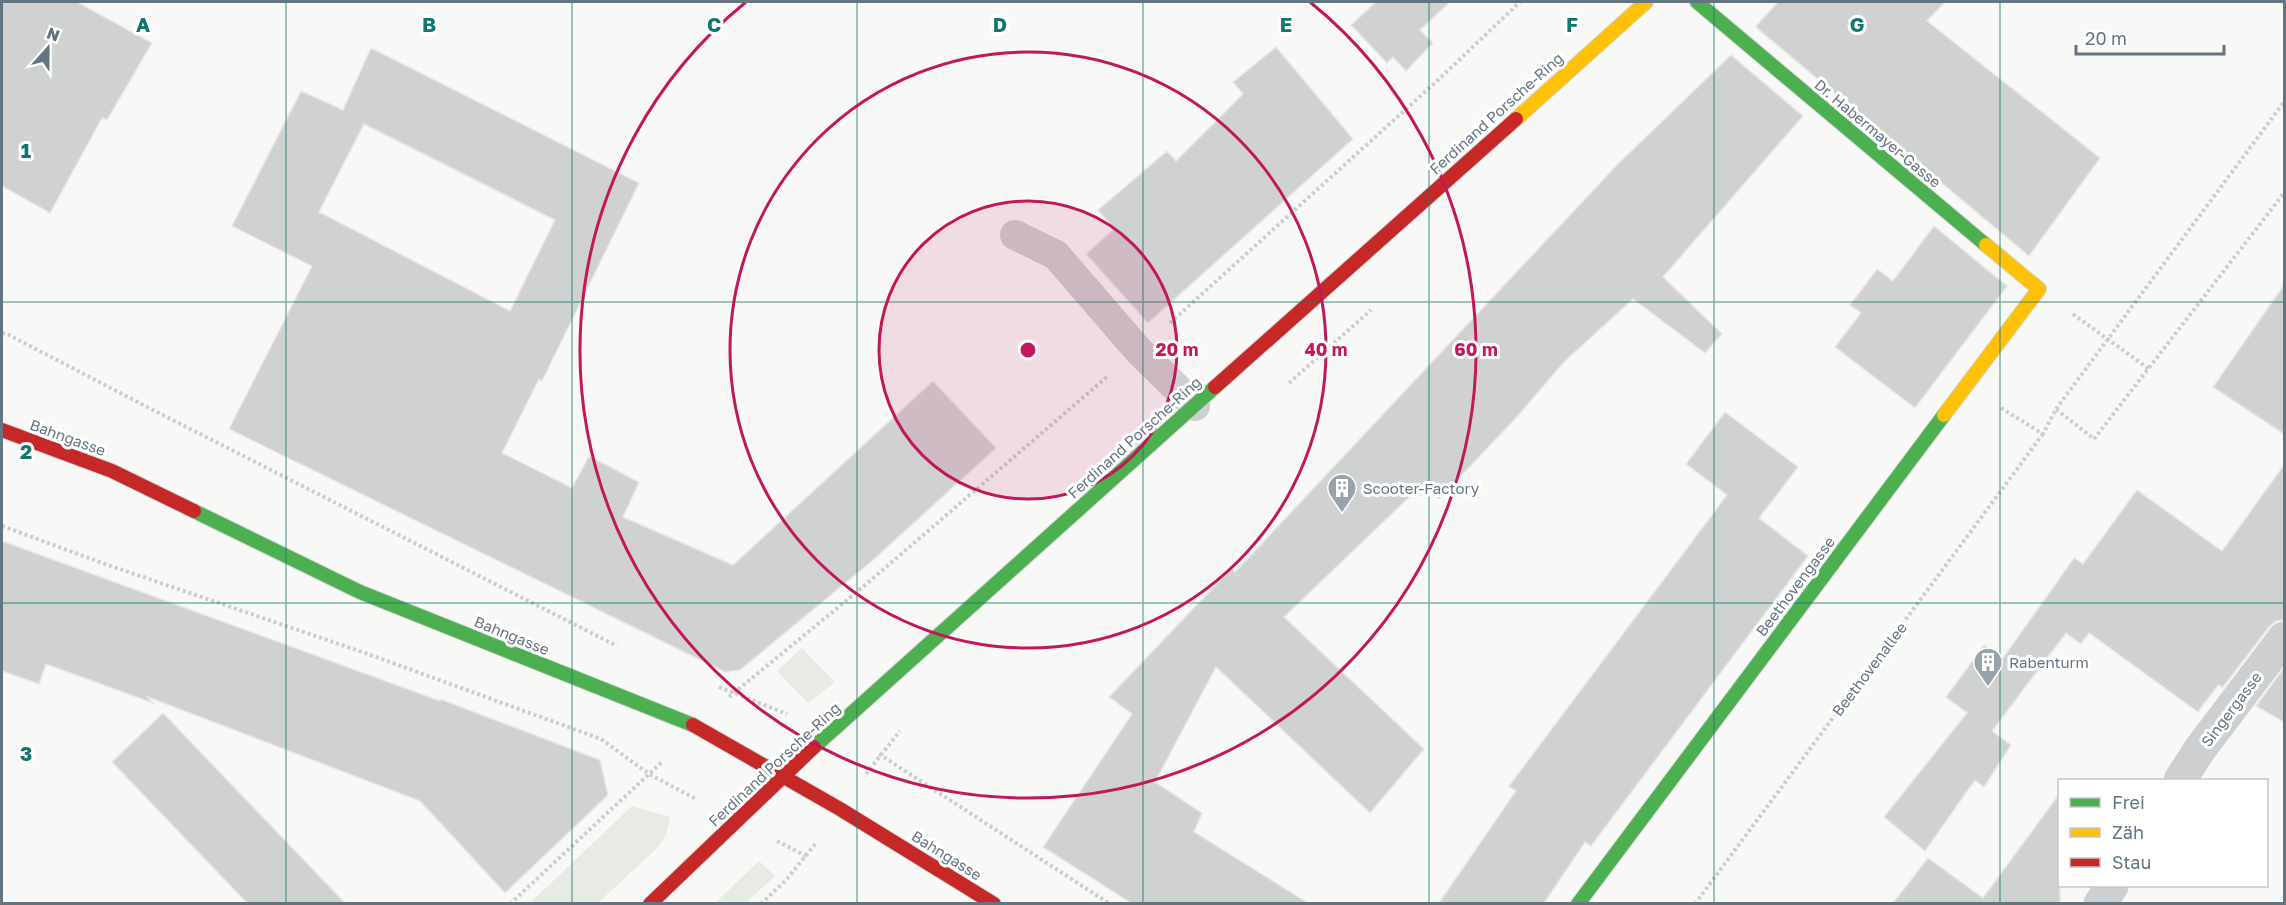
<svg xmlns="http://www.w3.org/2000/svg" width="2286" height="905" font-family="'Golos Text',sans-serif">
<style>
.green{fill:#e8ebe5}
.building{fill:#d0d2d2;stroke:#e7e7e6;stroke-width:1.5;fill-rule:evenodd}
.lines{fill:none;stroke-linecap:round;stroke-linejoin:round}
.fast-casing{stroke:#d5d6d7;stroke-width:16}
.slow-casing{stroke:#d5d6d7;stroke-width:16}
.jam-casing{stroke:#d5d6d7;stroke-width:16}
.path{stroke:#cccdcd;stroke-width:4;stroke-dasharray:3 3;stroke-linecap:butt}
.lane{stroke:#cecfd0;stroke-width:30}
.street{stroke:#cecfd0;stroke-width:33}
.fast{stroke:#4caf50;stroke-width:14}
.slow{stroke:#ffc107;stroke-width:14}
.jam{stroke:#c62828;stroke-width:14}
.grid{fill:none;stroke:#0f766e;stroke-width:1.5;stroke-opacity:0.55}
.ring{fill:none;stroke:#c2185b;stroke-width:3}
.labels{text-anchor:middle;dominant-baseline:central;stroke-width:6;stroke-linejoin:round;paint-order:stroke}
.street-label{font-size:15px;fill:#647481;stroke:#fff}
.poi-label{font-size:15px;fill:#647481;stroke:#fff;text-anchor:start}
.grid-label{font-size:20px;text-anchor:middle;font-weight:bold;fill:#0f766e;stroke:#fff;stroke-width:6;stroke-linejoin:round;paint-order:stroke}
.centre{fill:#c2185b;stroke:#fff;stroke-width:3}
.ring-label{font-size:18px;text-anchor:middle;font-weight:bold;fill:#c2185b;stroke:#fff;stroke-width:6;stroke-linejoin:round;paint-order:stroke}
</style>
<rect width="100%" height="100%" fill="#f8f8f7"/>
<path class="green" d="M 802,648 L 835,682 L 808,703 L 777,671 Z
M 632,806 L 670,817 L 666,835 L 656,849 L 598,903 L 530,903 Z
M 759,861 L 775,876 L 746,903 L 715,903 Z"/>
<path class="building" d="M 2,2 L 77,2 L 152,43 L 107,120 L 102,118 L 50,213 L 2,186 Z
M 1376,2 L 1450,2 L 1420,30 L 1433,43 L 1406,71 L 1393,57 L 1387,63 L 1351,25 Z
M 1778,2 L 1945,2 L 1927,21 L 2100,158 L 2029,256 L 1758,29 L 1756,26 Z
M 1276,47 L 1353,139 L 1148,323 L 1086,254 L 1114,229 L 1098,210 L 1167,151 L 1176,161 L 1243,94 L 1233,82 Z
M 371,48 L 639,183 L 542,381 L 539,379 L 502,453 L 572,488 L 589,456 L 639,482 L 623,517 L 733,565 L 933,381 L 996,448 L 872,561 L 740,670 L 725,672 L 229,429 L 312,266 L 232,226 L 301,91 L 343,110 ZM 364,124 L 555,220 L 510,311 L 319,212 Z
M 1731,55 L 1803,116 L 1663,277 L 1722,334 L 1705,353 L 1633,299 L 1564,362 L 1514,420 L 1439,499 L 1423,484 L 1284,617 L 1424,749 L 1370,813 L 1216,667 L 1155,782 L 1202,813 L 1194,832 L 1308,903 L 1131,903 L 1043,847 L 1132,714 L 1109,697 L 1232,568 L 1235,572 L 1617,165 Z
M 1934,226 L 2007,286 L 1915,408 L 1835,347 L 1861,313 L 1850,305 L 1877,269 L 1893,281 Z
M 2284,285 L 2284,434 L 2213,387 Z
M 1725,412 L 1798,467 L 1759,518 L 1808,556 L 1591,846 L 1585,842 L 1544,903 L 1439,903 L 1516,791 L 1509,786 L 1727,495 L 1686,464 Z
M 2284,465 L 2284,620 L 2276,621 L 2269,627 L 2223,687 L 2218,685 L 2198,712 L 2089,633 L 2081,644 L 2066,633 L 1992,731 L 2011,745 L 1984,787 L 1975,780 L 1925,851 L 1884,817 L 1967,713 L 1946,697 L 1984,645 L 2003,658 L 2074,558 L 2083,564 L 2137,490 L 2222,551 Z
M 2,541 L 440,701 L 440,699 L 600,760 L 608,795 L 505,893 L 420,801 L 148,697 L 153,703 L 46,664 L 39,684 L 2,671 Z
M 2284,668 L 2284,722 L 2256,706 Z
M 163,713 L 345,903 L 247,903 L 112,762 Z
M 2060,793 L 2060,903 L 1893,903 L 1928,858 L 1983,898 Z"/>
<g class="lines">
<g class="fast-casing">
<path id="fast" d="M 1697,2 L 1986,245
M 194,511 L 360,592 L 693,725
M 814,747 L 1215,387
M 1578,904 L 1944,415"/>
</g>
<g class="slow-casing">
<path id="slow" d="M 1516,119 L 1646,2
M 1944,415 L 2039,289 L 1986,245"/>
</g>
<g class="jam-casing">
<path id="jam" d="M 1215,387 L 1516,119
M 2,430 L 112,471 L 194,511
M 693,725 L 840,809 L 994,904
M 650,904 L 814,747"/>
</g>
<path class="path" d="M 2073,314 L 2149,369
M 1170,323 L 1437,81 L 1520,2
M 2,333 L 7,334 L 153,410 L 617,646
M 1289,383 L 1371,310
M 2001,408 L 2043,434 L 2056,409 L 2094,439 L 2284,193
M 2056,409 L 2284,102
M 2,526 L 108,565 L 368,654 L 601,739 L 649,774 L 696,799
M 719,687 L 787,714
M 729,697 L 864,586 L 1108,376
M 879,754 L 1110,904
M 866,774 L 900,731
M 777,841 L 806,856
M 510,904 L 663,761
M 761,904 L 787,879 L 816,843
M 1695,904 L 2043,434"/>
<path class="lane" d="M 1015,235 L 1056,255 L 1138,350 L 1195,406"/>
<path class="street" d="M 2180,780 L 2200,749 L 2284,638
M 2100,904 L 2112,886"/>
<use href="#fast" class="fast"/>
<use href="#slow" class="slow"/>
<use href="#jam" class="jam"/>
</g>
<path class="grid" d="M 286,2 L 286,904M 572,2 L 572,904M 857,2 L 857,904M 1143,2 L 1143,904M 1429,2 L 1429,904M 1714,2 L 1714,904M 2000,2 L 2000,904M 2,302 L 2284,302M 2,603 L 2284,603"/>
<circle cx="1028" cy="350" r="149" fill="#c2185b" fill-opacity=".12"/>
<g class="ring">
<circle cx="1028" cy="350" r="149"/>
<circle cx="1028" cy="350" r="298"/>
<path d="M1310 2A448 448 0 1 1 746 2"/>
</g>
<defs>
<g id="building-pin" transform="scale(1.5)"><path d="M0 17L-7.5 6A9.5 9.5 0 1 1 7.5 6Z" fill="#98a2aa" stroke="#fff"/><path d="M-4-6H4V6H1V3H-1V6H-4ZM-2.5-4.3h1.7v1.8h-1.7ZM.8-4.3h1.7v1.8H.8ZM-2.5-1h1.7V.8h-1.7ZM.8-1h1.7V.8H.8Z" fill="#fff"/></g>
</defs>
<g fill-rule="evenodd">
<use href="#building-pin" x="1342" y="488"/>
<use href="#building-pin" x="1988" y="662"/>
</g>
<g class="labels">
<g class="street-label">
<text transform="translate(1496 113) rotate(-42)">Ferdinand Porsche-Ring</text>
<text transform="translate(1878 133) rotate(40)">Dr. Habermayer-Gasse</text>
<text transform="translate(68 437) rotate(20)">Bahngasse</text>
<text transform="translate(1134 437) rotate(-42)">Ferdinand Porsche-Ring</text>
<text transform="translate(1795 586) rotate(-53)">Beethovengasse</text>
<text transform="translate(512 635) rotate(22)">Bahngasse</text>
<text transform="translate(1869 669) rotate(-53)">Beethovenallee</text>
<text transform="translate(2231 709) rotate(-53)">Singergasse</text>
<text transform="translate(774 764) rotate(-43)">Ferdinand Porsche-Ring</text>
<text transform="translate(947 855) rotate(32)">Bahngasse</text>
</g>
<g class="poi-label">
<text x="1363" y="488">Scooter-Factory</text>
<text x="2009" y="662">Rabenturm</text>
</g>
</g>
<g class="grid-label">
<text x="143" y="32">A</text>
<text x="429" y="32">B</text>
<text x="714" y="32">C</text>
<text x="1000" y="32">D</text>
<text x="1286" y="32">E</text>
<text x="1572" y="32">F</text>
<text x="1857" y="32">G</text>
<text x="26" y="158">1</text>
<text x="26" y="459">2</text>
<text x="26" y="761">3</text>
</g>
<circle cx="1028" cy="350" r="9" class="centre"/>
<g class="ring-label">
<text x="1177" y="356">20 m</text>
<text x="1326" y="356">40 m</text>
<text x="1476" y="356">60 m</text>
</g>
<rect width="2286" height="905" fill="none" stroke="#647481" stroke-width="6"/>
<rect x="2058" y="779" width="210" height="108" fill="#ffffff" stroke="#c1c7cd" stroke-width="1.5"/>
<rect x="2070" y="798" width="30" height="9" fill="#4caf50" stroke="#c1c7cd" stroke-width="1.5"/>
<text x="2112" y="809" font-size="18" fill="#647481">Frei</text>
<rect x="2070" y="828" width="30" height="9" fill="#ffc107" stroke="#c1c7cd" stroke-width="1.5"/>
<text x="2112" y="839" font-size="18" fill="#647481">Zäh</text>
<rect x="2070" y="858" width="30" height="9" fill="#c62828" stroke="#c1c7cd" stroke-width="1.5"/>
<text x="2112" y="869" font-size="18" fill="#647481">Stau</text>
<g transform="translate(48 48) rotate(21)" stroke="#ffffff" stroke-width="4.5" paint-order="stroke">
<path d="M0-4.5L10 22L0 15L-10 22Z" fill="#647481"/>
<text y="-9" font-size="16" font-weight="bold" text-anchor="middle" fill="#647481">N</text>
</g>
<path d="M2076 45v9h148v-9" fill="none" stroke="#647481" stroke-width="3"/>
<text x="2085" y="45" font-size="18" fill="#647481" stroke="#ffffff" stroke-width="4.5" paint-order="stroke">20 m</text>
</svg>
